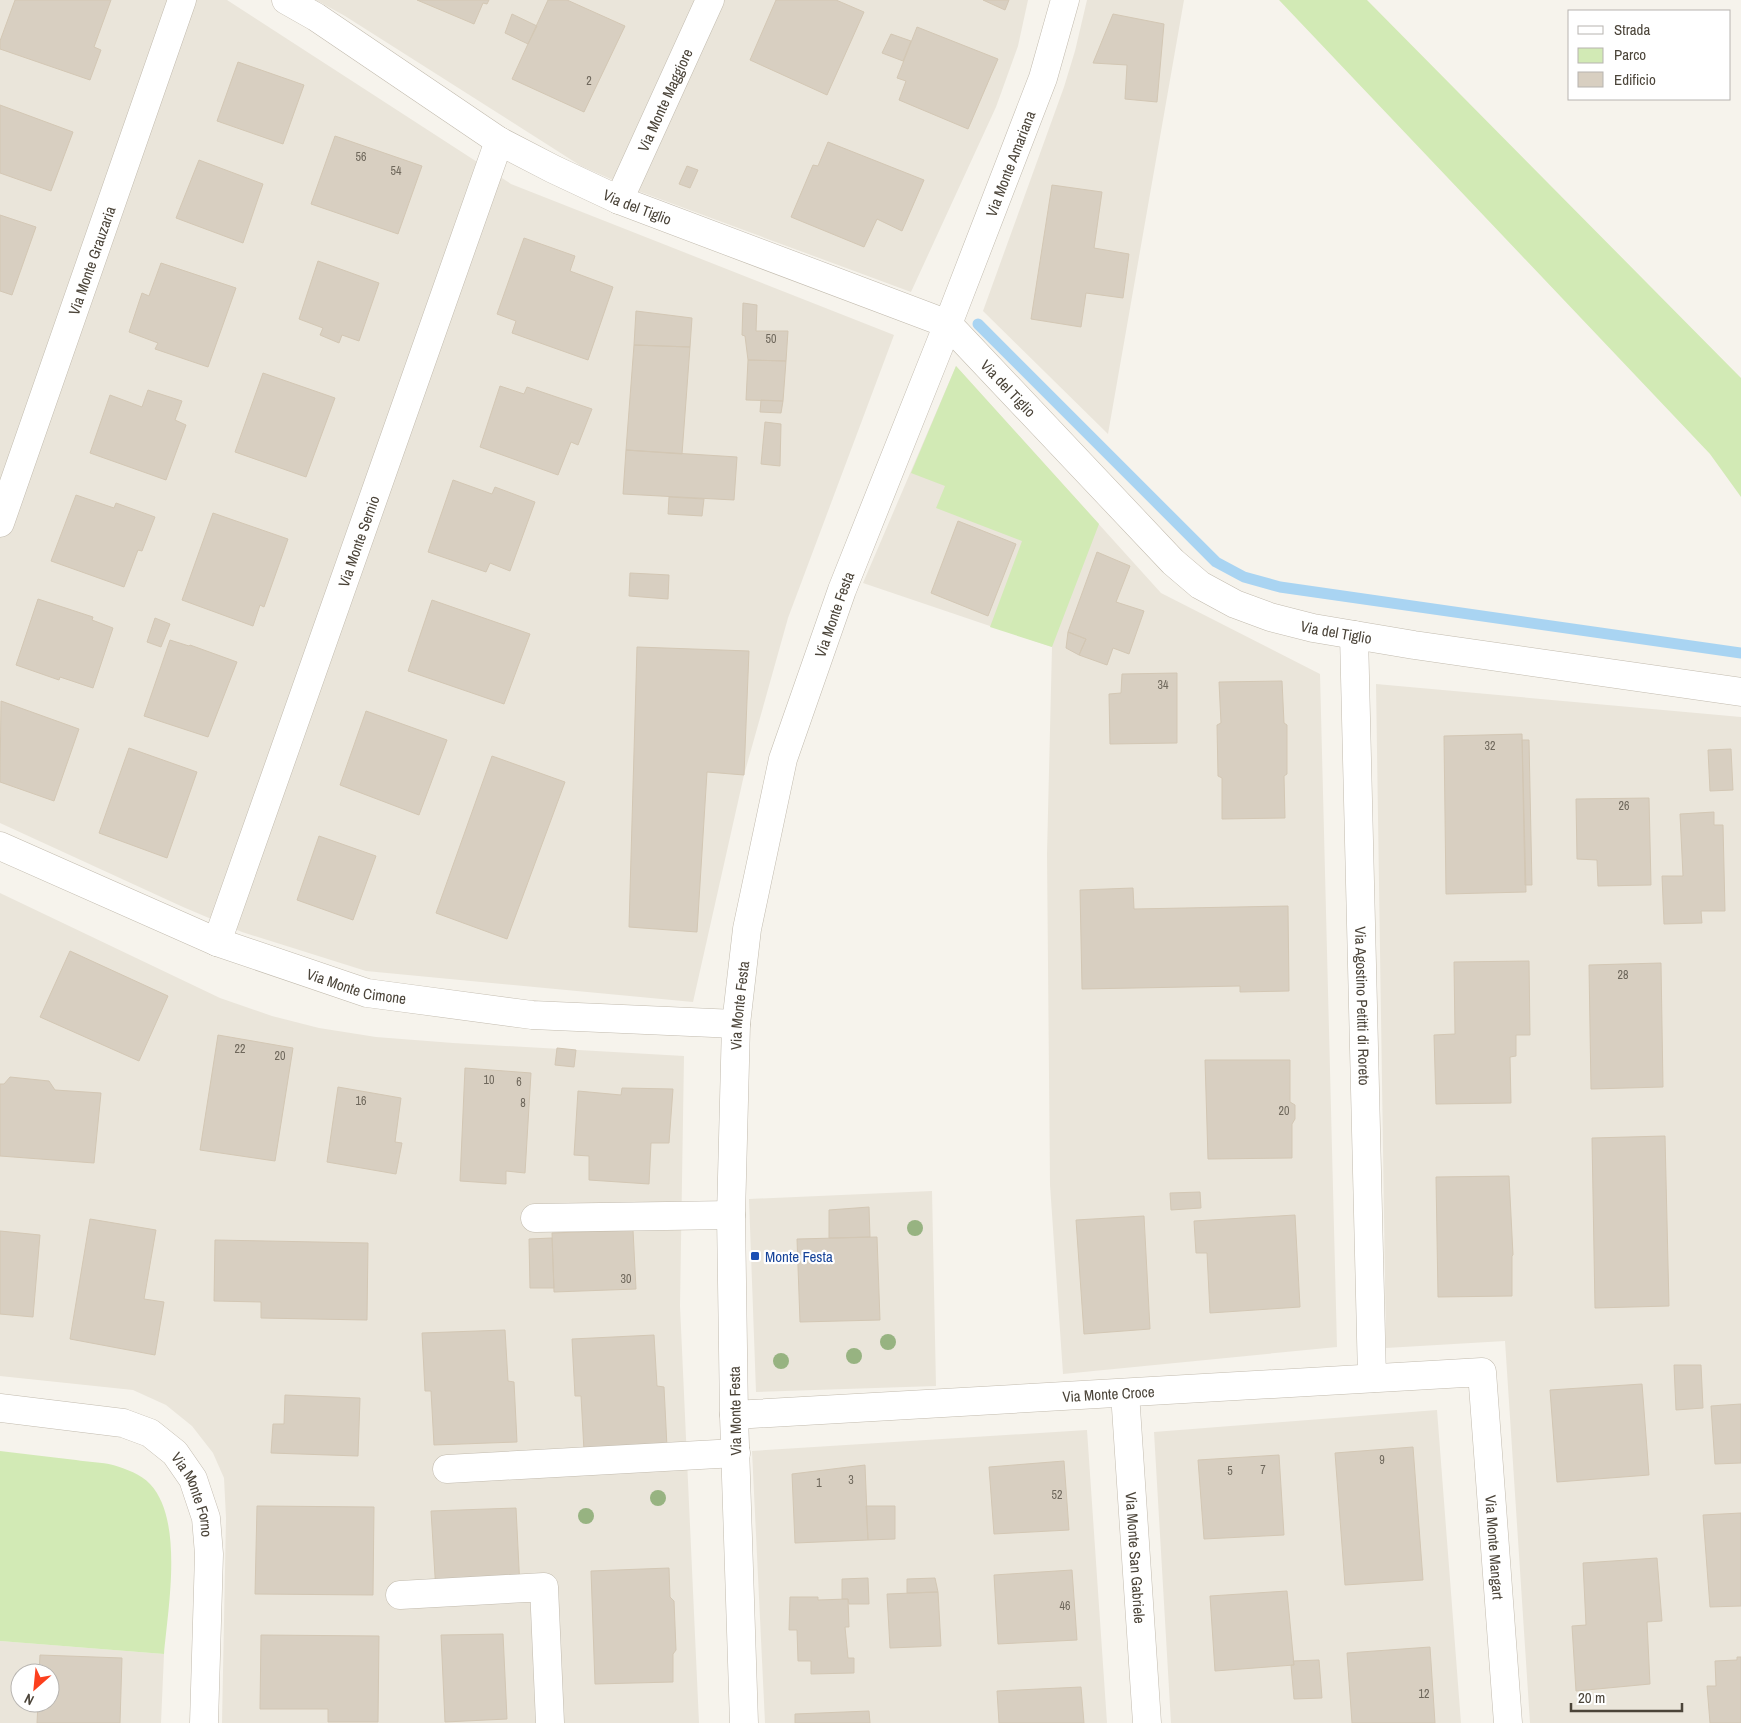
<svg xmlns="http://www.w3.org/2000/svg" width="1741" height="1723" font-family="'Archivo Narrow',sans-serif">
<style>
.residential{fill:#eae5da;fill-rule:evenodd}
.green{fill:#d2eab5}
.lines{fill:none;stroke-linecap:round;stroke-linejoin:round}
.stream{stroke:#a9d4f2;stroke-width:11}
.building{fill:#d8cfc1;stroke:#d3c7b4}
.minor-casing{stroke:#c2bbae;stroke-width:29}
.minor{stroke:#fff;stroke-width:28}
.tree{fill:#97b381}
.transit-dot{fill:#1a4fb4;stroke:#fff;stroke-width:2}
.labels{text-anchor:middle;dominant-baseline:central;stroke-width:4.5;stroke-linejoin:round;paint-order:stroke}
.number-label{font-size:12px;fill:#6e675b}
.street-label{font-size:15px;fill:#4b4439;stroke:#fff}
.transit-label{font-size:15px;fill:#164399;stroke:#fff;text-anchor:start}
</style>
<rect width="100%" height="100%" fill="#f6f3ec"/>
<path class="residential" d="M 0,0 L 227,0 L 511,184 L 894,335 L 788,618 L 744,775 L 693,1002 L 366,971 L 242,932 L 183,907 L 0,823 Z
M 316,0 L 1028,0 L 1018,46 L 996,107 L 911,292 L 638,191 L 581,166 L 345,16 Z
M 1087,0 L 1184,0 L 1108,434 L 983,311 L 1064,87 L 1075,51 Z
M 956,366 L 1161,593 L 1320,674 L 1337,1347 L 1063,1374 L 1050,1185 L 1047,854 L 1052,647 L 863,583 Z
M 1376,684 L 1741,717 L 1741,1723 L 1530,1723 L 1505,1341 L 1386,1348 Z
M 0,893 L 220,998 L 272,1016 L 319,1028 L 376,1037 L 453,1043 L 684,1056 L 680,1306 L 699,1723 L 222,1723 L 226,1518 L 224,1478 L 213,1453 L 192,1426 L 166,1405 L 133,1390 L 0,1376 Z
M 932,1191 L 936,1386 L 756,1392 L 749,1199 Z
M 1437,1410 L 1461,1723 L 1171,1723 L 1154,1432 Z
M 1087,1430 L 1107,1723 L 765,1723 L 752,1451 Z
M 0,1641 L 164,1654 L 161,1723 L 0,1723 ZM 20,1673 L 50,1673 L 50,1703 L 20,1703 Z"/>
<path class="green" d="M 1279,0 L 1367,0 L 1741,378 L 1741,497 L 1710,454 Z
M 956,366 L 1099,524 L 1052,647 L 990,627 L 1022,541 L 936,508 L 945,486 L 911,473 Z
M 0,1451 C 25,1454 50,1457 76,1460 C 88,1462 102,1462 113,1465 C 126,1469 141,1474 150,1484 C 184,1520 168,1608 164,1654 L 0,1641 Z"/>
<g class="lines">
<path class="stream" d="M 978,324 L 1216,562 L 1244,577 L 1280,587 L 1741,653"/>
</g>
<path class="building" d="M 15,0 L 111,0 L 94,47 L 101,50 L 90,80 L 0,49 L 0,41 Z
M 417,0 L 489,0 L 487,4 L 483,3 L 474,24 Z
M 548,0 L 567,0 L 625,26 L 584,112 L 512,79 Z
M 776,0 L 836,0 L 864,12 L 827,95 L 750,60 Z
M 983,0 L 1009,0 L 1005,10 Z
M 512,14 L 537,26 L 528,44 L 505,33 Z
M 1113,14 L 1164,24 L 1157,102 L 1125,99 L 1127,65 L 1093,63 Z
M 917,27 L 998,59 L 968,129 L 899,100 L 906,81 L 897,78 Z
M 891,34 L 911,41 L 903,61 L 882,53 Z
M 238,62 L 304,85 L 283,144 L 217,121 Z
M 0,105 L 73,132 L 51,191 L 0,173 Z
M 335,136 L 422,166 L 398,234 L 311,204 Z
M 828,142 L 924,180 L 902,231 L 877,219 L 864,247 L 791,217 L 813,165 L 818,166 Z
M 199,160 L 263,184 L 243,243 L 176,218 Z
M 687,166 L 698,170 L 690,188 L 679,184 Z
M 1052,185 L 1102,192 L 1094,248 L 1129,254 L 1123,298 L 1086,293 L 1081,327 L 1031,319 Z
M 0,215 L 36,227 L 12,295 L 0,291 Z
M 524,238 L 575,256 L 570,271 L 613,287 L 588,360 L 512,333 L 516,321 L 497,314 Z
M 318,261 L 379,283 L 359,341 L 342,335 L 339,343 L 320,335 L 323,328 L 299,319 Z
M 161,263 L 236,288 L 208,367 L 155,349 L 158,343 L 129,332 L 142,293 L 149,296 Z
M 743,303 L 757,305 L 756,331 L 788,331 L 786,361 L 748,360 L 745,336 L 742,335 Z
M 636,311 L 692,318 L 690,347 L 634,345 Z
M 634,345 L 690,347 L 682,454 L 626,450 Z
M 748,360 L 786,361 L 783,401 L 746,400 Z
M 263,373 L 335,398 L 306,477 L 235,452 Z
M 500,386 L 524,394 L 527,387 L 592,409 L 578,445 L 571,442 L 558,475 L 480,447 Z
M 148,390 L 182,401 L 175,420 L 186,425 L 166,480 L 90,453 L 110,395 L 142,407 Z
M 761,400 L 783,401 L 781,413 L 760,412 Z
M 765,422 L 781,424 L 780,466 L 761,464 Z
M 626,450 L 737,457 L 734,500 L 623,494 Z
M 453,480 L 492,494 L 495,487 L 535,502 L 510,571 L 490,563 L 486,572 L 428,552 Z
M 76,495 L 114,508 L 116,503 L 155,517 L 142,551 L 138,550 L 124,587 L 51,561 Z
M 669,497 L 704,499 L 702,516 L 668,514 Z
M 213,513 L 288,539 L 264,607 L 260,605 L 253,626 L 182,600 Z
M 958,521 L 1016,544 L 988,616 L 931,593 Z
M 1097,552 L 1130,566 L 1116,602 L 1144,611 L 1129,654 L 1113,648 L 1107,665 L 1079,655 L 1086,639 L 1068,632 Z
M 630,573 L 669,575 L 668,599 L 629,596 Z
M 38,599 L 93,617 L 92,620 L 113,628 L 93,688 L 60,677 L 59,680 L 16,665 Z
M 432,600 L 530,634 L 504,704 L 408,671 Z
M 155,618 L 170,624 L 161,647 L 147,642 Z
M 1068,632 L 1086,639 L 1079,655 L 1066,648 Z
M 170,640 L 189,646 L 190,645 L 237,662 L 208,737 L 144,716 Z
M 637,647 L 749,651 L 744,775 L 707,772 L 697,932 L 629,927 Z
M 1177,673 L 1177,743 L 1110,744 L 1109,694 L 1121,693 L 1122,674 Z
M 1282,681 L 1284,723 L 1287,725 L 1287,774 L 1284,776 L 1285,818 L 1222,819 L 1222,778 L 1218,776 L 1217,725 L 1221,723 L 1219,682 Z
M 1,701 L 79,729 L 54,801 L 0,782 Z
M 366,711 L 447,740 L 419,815 L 340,785 Z
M 1522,734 L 1526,892 L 1446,894 L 1444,736 Z
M 1522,740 L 1529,740 L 1532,885 L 1525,885 Z
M 129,748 L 197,772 L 167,858 L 99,833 Z
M 1731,749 L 1733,790 L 1710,791 L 1708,750 Z
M 492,756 L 565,782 L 507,939 L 436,913 Z
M 1649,798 L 1651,885 L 1598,886 L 1597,860 L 1577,859 L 1576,799 Z
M 1714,812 L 1714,825 L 1723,825 L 1725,911 L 1701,911 L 1702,923 L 1664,924 L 1662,876 L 1683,876 L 1680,814 Z
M 319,836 L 376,856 L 353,920 L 297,900 Z
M 1133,888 L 1134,909 L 1288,906 L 1289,991 L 1240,992 L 1240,986 L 1082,989 L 1080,890 Z
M 70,951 L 168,996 L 139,1061 L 40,1017 Z
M 1529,961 L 1530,1035 L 1516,1035 L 1516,1056 L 1510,1057 L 1511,1103 L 1436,1104 L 1434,1035 L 1455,1034 L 1454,962 Z
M 1661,963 L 1663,1087 L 1591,1089 L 1589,965 Z
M 218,1035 L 293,1048 L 275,1161 L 200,1150 Z
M 557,1048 L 576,1050 L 574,1067 L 555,1065 Z
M 1205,1060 L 1290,1060 L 1290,1102 L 1295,1105 L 1295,1119 L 1292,1124 L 1292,1158 L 1208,1159 Z
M 465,1068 L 531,1073 L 525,1173 L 506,1171 L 506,1184 L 460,1181 Z
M 10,1077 L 49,1081 L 55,1090 L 101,1093 L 94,1163 L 0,1156 L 0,1084 L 4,1084 Z
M 338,1087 L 401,1098 L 395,1142 L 402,1143 L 396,1174 L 327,1162 Z
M 622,1088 L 673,1089 L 669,1143 L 651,1143 L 649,1184 L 589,1180 L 589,1156 L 574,1155 L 578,1091 L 621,1095 Z
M 1665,1136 L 1669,1306 L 1595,1308 L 1592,1138 Z
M 1509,1176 L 1513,1255 L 1512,1256 L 1512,1296 L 1438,1297 L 1436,1177 Z
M 1200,1192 L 1201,1208 L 1171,1210 L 1170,1193 Z
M 869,1207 L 870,1237 L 829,1238 L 829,1210 Z
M 1295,1215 L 1300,1307 L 1210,1313 L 1207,1253 L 1196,1253 L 1194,1221 Z
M 1144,1216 L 1150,1329 L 1084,1334 L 1076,1220 Z
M 90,1219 L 156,1230 L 144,1299 L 164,1302 L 155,1355 L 70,1339 Z
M 633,1230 L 636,1289 L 554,1292 L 552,1233 Z
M 0,1231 L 40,1235 L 33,1317 L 0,1314 Z
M 877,1237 L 880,1320 L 800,1322 L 797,1239 Z
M 552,1238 L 554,1288 L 530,1288 L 529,1239 Z
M 215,1240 L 368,1243 L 367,1320 L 261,1318 L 261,1302 L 214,1301 Z
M 505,1330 L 508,1381 L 514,1382 L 517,1442 L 434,1445 L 431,1391 L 425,1391 L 422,1333 Z
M 654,1335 L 657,1386 L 664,1387 L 667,1447 L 584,1451 L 581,1396 L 575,1396 L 572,1339 Z
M 1674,1365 L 1701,1365 L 1703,1408 L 1676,1410 Z
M 1642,1384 L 1649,1475 L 1557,1482 L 1550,1390 Z
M 285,1395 L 360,1398 L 358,1456 L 271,1453 L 273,1424 L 284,1424 Z
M 1741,1404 L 1741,1463 L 1715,1464 L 1711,1406 Z
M 1413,1447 L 1423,1580 L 1345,1585 L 1335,1453 Z
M 1279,1455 L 1284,1535 L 1204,1539 L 1198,1460 Z
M 1064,1461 L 1069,1530 L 994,1534 L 989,1467 Z
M 865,1465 L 868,1540 L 795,1543 L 792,1474 Z
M 257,1506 L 374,1507 L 373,1595 L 255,1594 Z
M 866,1506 L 895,1506 L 895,1539 L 868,1540 Z
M 516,1508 L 520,1588 L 436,1592 L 431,1511 Z
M 1741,1513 L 1741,1606 L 1710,1607 L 1703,1515 Z
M 1657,1558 L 1662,1621 L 1647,1622 L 1650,1684 L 1576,1691 L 1572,1626 L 1586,1625 L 1583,1563 Z
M 669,1568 L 670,1597 L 674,1601 L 676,1650 L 673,1654 L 673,1682 L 595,1684 L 591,1571 Z
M 1072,1570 L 1077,1640 L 998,1644 L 994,1575 Z
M 868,1578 L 869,1604 L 849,1604 L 848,1599 L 842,1599 L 842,1579 Z
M 935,1578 L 938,1592 L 907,1593 L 907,1579 Z
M 1287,1591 L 1294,1665 L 1215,1671 L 1210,1596 Z
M 938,1592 L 941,1646 L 890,1648 L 887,1594 Z
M 790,1597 L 818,1597 L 818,1600 L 848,1599 L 849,1627 L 845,1627 L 848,1658 L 854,1658 L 854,1673 L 811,1674 L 811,1661 L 798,1661 L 797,1630 L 789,1630 Z
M 503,1634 L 507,1719 L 445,1722 L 441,1635 Z
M 261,1635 L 379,1636 L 378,1722 L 328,1722 L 328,1709 L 260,1709 Z
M 1430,1647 L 1435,1723 L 1352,1723 L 1347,1653 Z
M 40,1655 L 122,1658 L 120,1723 L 37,1723 L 38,1703 L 50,1703 L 50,1673 L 39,1673 Z
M 1737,1657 L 1741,1657 L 1741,1723 L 1710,1723 L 1707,1686 L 1716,1686 L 1715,1661 L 1737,1660 Z
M 1319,1660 L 1322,1698 L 1294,1699 L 1291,1665 L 1294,1665 L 1293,1661 Z
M 1081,1687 L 1084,1723 L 999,1723 L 997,1691 Z
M 869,1711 L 870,1723 L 795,1723 L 795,1714 Z"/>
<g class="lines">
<g class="minor-casing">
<g id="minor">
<path id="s1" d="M 286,0 L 316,17 L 499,141 L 553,169 L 619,200 L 948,324 L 1173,562 L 1200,585 L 1235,604 L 1270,617 L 1313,628 L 1414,645 L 1741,692"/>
<path id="s2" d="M 619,200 L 710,0"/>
<path id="s3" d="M 0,523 L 182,0"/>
<path id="s4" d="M 1354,635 L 1372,1378"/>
<path id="s5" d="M 0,846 L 217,942 L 367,993 L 532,1015 L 736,1024"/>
<path id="s6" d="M 217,942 L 499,141"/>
<path d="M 535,1218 L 731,1215"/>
<path id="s7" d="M 1125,1393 L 1147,1723"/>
<path id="s8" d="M 0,1408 L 123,1423 L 150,1433 L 175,1453 L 193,1479 L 206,1518 L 209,1554 L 204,1723"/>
<path id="s9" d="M 734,1415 L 1482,1372 L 1508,1723"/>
<path d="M 447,1469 L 736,1453"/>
<path d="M 400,1595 L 544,1587 L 550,1723"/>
<path id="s10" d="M 744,1723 L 734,1415 L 731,1215 L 736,1024 L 747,929 L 783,759 L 842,590 L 948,324 L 1043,78 L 1065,0"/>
</g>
</g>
<use href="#minor" class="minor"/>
</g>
<g class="tree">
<circle cx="915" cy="1228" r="8"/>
<circle cx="888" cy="1342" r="8"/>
<circle cx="854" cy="1356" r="8"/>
<circle cx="781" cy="1361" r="8"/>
<circle cx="658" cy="1498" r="8"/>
<circle cx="586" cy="1516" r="8"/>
</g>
<rect class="transit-dot" x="750" y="1251" width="10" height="10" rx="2.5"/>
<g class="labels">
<g class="number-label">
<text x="589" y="81">2</text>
<text x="361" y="157">56</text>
<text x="396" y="171">54</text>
<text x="771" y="339">50</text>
<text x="1163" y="685">34</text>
<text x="1490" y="746">32</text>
<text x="1624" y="806">26</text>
<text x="1623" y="975">28</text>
<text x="240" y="1049">22</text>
<text x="280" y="1056">20</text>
<text x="489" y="1080">10</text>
<text x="519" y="1082">6</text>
<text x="361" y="1101">16</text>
<text x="523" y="1103">8</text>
<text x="1284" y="1111">20</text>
<text x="626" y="1279">30</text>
<text x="1382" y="1460">9</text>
<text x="1263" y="1470">7</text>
<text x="1230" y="1471">5</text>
<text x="851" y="1480">3</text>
<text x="819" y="1483">1</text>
<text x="1057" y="1495">52</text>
<text x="1065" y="1606">46</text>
<text x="1424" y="1694">12</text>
</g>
<g class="street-label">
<text stroke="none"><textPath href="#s2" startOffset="110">Via Monte Maggiore</textPath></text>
<text stroke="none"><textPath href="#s10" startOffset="1606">Via Monte Amariana</textPath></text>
<text stroke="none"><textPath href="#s1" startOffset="409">Via del Tiglio</textPath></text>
<text stroke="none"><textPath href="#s3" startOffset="278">Via Monte Grauzaria</textPath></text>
<text stroke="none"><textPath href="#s1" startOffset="829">Via del Tiglio</textPath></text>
<text stroke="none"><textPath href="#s6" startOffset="425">Via Monte Sernio</textPath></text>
<text stroke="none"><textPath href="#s10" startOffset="1122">Via Monte Festa</textPath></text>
<text stroke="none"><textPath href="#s1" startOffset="1249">Via del Tiglio</textPath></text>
<text stroke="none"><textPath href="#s5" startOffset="384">Via Monte Cimone</textPath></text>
<text stroke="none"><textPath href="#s10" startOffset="718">Via Monte Festa</textPath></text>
<text stroke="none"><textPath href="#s4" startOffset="371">Via Agostino Petitti di Roreto</textPath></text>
<text stroke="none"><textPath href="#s9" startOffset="375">Via Monte Croce</textPath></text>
<text transform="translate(735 1411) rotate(-91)">Via Monte Festa</text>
<text stroke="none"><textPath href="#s8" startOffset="231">Via Monte Forno</textPath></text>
<text stroke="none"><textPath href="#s9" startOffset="925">Via Monte Mangart</textPath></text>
<text stroke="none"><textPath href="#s7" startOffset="165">Via Monte San Gabriele</textPath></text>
</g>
<g class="transit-label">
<text x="765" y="1256">Monte Festa</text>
</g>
</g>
<rect x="1568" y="10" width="162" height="90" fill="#ffffff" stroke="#b7b4b0"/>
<rect x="1578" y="26" width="25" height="8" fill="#ffffff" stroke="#b7b4b0"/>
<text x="1614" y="35" font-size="15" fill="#4b4439">Strada</text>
<rect x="1578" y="48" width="25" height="15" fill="#d2eab5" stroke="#b7b4b0"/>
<text x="1614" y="60" font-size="15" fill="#4b4439">Parco</text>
<rect x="1578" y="72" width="25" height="15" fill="#d8cfc1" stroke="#b7b4b0"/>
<text x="1614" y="85" font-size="15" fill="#4b4439">Edificio</text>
<g transform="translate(35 1688) rotate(207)"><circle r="24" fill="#ffffff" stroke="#b7b4b0"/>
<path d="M0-4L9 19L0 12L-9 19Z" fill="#fc3f1d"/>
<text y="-8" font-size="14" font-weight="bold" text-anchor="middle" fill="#4b4439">N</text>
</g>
<path d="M1571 1703v8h111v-8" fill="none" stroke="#4b4439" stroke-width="2.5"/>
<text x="1578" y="1703" font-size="15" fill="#4b4439" stroke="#ffffff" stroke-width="4" paint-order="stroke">20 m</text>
</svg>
